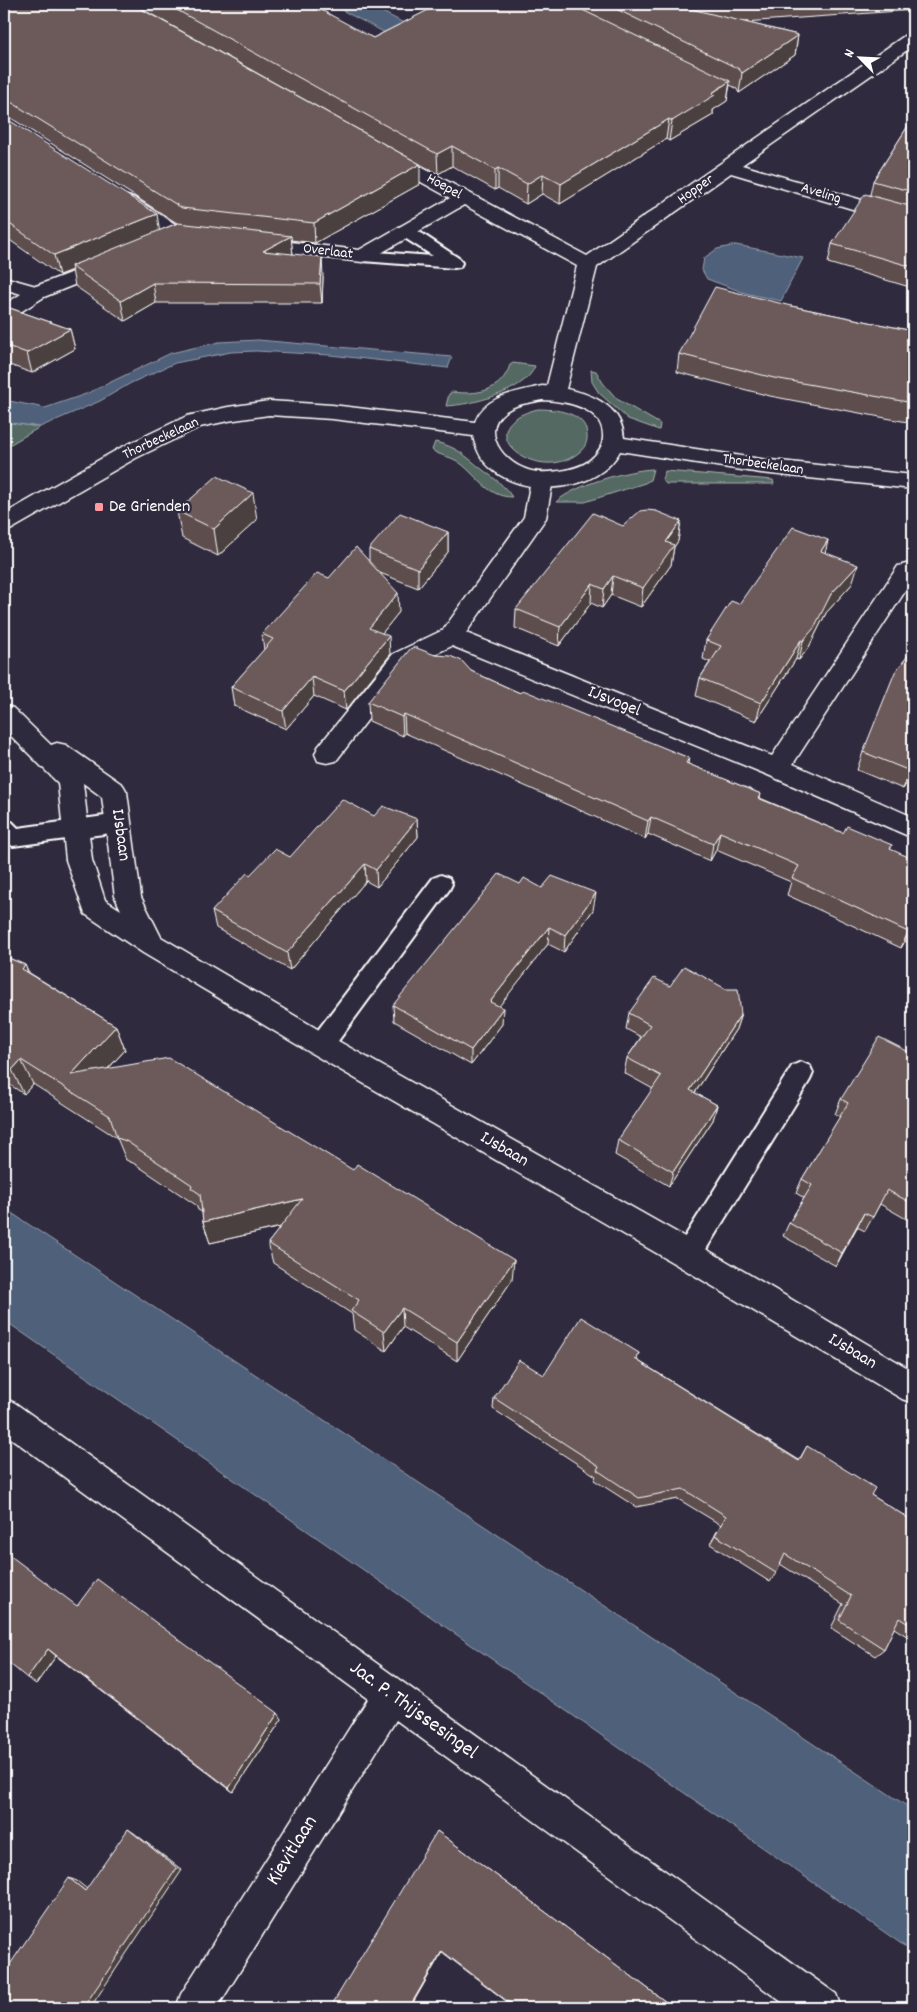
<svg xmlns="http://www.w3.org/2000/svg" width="917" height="2012" font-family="Dekko,sans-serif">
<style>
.green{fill:#546963;stroke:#aab4b1}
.water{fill:#50607a;stroke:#96a0af}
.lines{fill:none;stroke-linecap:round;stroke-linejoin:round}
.service-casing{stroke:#fff;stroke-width:4}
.minor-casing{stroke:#fff;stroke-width:3}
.tertiary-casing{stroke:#fff;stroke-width:3}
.service{fill:#2f2a3d;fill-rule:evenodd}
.minor{fill:#2f2a3d;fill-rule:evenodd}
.tertiary{fill:#2f2a3d;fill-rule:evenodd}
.wall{fill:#5d4d4d;stroke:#fff;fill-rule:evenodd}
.shaded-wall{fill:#4c3f3f;stroke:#fff}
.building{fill:#6c5a5a;stroke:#fff}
.poi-dot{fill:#ff9aa2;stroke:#2f2a3d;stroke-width:2}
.labels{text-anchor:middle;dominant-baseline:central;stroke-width:4.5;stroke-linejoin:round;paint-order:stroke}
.far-street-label{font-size:15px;fill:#fff;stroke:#2f2a3d}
.poi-label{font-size:18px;fill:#fff;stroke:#2f2a3d;text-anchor:start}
.street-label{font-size:18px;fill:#fff;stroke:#2f2a3d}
.near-street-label{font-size:21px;fill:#fff;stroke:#2f2a3d}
</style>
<rect width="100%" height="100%" fill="#2f2a3d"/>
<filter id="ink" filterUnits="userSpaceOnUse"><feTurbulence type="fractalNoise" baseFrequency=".02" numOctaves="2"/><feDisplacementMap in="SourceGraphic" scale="10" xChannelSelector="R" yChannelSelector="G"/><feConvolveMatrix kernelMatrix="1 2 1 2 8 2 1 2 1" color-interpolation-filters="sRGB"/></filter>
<g filter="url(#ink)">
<path class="green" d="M 513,363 L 535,366 C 526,392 470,405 446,406 L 449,394 L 452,392 C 477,395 501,392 510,365 Z
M 591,370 L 596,371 L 603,383 L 617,399 L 660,424 L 659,430 L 628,419 L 599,393 L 592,382 Z
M 538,409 C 555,409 586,412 587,435 C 588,445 582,451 574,456 C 531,483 466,426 538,409 Z
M 4,422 L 40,427 L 4,448 Z
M 435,442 C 458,447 465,456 483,470 C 494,478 504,485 512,497 C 486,497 476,473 457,461 C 449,456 440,456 432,450 Z
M 653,469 L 650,480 L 645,483 L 585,502 L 556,502 C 574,485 628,470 653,469 Z
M 665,471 L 773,480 L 774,484 L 666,484 L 662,479 Z"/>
<path class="water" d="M 330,4 L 367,4 L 640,145 L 621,156 Z
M 736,245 L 803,258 L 781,301 L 745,293 L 707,279 L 702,270 L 704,258 L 717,249 Z
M 258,340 L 452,357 L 448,368 L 330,355 L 256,351 L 231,352 L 175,363 L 131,383 L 100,401 L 40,427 L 4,422 L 4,400 L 45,408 L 86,394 L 171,353 L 219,342 Z
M 4,1208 L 913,1810 L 913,1952 L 4,1320 Z"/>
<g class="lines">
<g class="service-casing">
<path id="service" d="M 406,226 L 412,227 L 460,259 L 462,263 L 460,267 L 454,268 L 362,261 L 356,260 L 354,256 L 356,252 L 362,251 L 433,256 L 400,235 L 398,231 L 400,227 Z
M 119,814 L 127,817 L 130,823 L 127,829 L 119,832 L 13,846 L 4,842 L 4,819 L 12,822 L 18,828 Z
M 441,875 L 449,878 L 452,884 L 449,890 L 330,1052 L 321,1055 L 312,1052 L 309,1045 L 312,1038 L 433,878 Z
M 801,1062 L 810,1066 L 813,1073 L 810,1080 L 697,1264 L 688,1267 L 679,1264 L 675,1255 L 679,1246 L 792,1066 Z"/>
</g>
<g class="minor-casing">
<path id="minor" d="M 913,33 L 913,46 L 742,165 L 913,215 L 913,227 L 731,173 L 597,267 L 565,393 L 562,398 L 555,400 L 548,398 L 545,393 L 577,266 L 464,205 L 369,260 L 362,262 L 256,250 L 249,248 L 246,244 L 249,240 L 256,238 L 359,250 L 450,198 L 381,160 L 378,156 L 381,152 L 387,150 L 393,152 L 587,256 L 907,34 Z
M 127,196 L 134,198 L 186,231 L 189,235 L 186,239 L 179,241 L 172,239 L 120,206 L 118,202 L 120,198 Z
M 109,258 L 116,260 L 119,264 L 116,268 L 44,297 L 11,318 L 4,320 L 4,305 L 21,294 L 4,289 L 4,277 L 36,286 Z
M 542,473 L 550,475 L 553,480 L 546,518 L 466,633 L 772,756 L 898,566 L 906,564 L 913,566 L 913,579 L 793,764 L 913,817 L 913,838 L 768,775 L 452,646 L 409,666 L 336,761 L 327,763 L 318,761 L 315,754 L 318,747 L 393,654 L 443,630 L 524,517 L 531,480 L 534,475 Z
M 4,705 L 13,708 L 51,745 L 57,743 L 66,745 L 123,785 L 127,792 L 141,897 L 161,937 L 331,1037 L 699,1245 L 913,1371 L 913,1403 L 902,1399 L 677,1265 L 311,1053 L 143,953 L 85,914 L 66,860 L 58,783 L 4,729 ZM 83,783 L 102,797 L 115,897 L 121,910 L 105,900 L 92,860 Z
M 4,1398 L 15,1403 L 836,1994 L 841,2008 L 790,2008 L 396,1720 L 217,2008 L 176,2008 L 181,1994 L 368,1699 L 4,1433 Z"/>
</g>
<g class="tertiary-casing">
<path id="tertiary" d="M 542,386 C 574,388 622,398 624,438 L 761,459 L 913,475 L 913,489 L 761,473 L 620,451 C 598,492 530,498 494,471 C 482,462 476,450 473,436 L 332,419 L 269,415 L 228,421 L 200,427 L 136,458 L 12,529 L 4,532 L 4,514 L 120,448 L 187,416 L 228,407 L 269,401 L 332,405 L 475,422 C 485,395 517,392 542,386 ZM 542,400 C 565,401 605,407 603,438 C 603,447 597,454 590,460 C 583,466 575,468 566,470 C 554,472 540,474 528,470 C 497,460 476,421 516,406 C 524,403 534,402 542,400 Z"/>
</g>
<use href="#service" class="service"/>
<use href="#minor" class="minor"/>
<use href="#tertiary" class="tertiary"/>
</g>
<path class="wall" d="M 4,4 L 420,184 L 315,243 L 291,240 L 293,254 L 323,277 L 322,303 L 156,303 L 125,321 L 75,286 L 72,270 L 59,275 L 4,236 ZM 4,117 L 11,118 L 177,223 L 159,231 Z
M 133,4 L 303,4 L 373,38 L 433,8 L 426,4 L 913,4 L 913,10 L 744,22 L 798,35 L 795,55 L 739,93 L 736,88 L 730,85 L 727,101 L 713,110 L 713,115 L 669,141 L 666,139 L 560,204 L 542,194 L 526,204 L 498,188 L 495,190 L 452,166 L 438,174 Z
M 913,118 L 913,288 L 828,263 L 832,244 L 870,195 L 873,181 Z
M 4,306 L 70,329 L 75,349 L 32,373 L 4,363 Z
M 791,306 L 913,331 L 913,423 L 891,419 L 770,396 L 677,372 L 679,354 Z
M 177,511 L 257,520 L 218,556 L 182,538 Z
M 681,521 L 678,541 L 674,547 L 671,565 L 641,607 L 611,595 L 602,608 L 591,603 L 559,646 L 515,628 L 516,609 L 623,526 Z
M 448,532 L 448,552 L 418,588 L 380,573 L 399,612 L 382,633 L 390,655 L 346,710 L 314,696 L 286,729 L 234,706 L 231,687 L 264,650 L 262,634 L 329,578 L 369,561 L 369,549 Z
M 828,540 L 825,552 L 852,584 L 826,613 L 809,647 L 799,660 L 796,659 L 756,721 L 696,696 L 700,678 L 710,662 L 703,659 L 706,640 L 739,604 Z
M 913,649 L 913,772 L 903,789 L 857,770 L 863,752 Z
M 471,671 L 520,693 L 689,758 L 688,764 L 761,794 L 760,798 L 843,833 L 892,845 L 890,850 L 913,859 L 913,945 L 905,941 L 901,948 L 787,895 L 791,882 L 716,850 L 710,861 L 648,834 L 645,839 L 405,733 L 403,736 L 369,721 L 368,702 Z
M 374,816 L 417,819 L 418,837 L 377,887 L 366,881 L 290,970 L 216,928 L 212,911 L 250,875 L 290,857 Z
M 520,884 L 542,888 L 593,910 L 564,952 L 548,944 L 499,1006 L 502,1024 L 471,1065 L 394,1021 L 393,1005 Z
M 4,956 L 25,965 L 28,972 L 116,1026 L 125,1050 L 108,1069 L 512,1280 L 457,1361 L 403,1327 L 386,1351 L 354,1330 L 352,1314 L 273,1263 L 268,1243 L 281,1227 L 210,1243 L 203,1222 L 202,1212 L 198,1210 L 196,1205 L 135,1164 L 126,1160 L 117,1138 L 33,1084 L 24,1094 L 4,1081 Z
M 670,986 L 741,1014 L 736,1029 L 695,1093 L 717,1105 L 713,1120 L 669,1186 L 615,1155 L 618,1140 L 653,1089 L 624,1073 L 627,1058 L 641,1037 L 626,1029 L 629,1013 Z
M 913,1054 L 913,1211 L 908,1220 L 880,1204 L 865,1231 L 857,1227 L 836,1266 L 783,1236 L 789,1223 L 804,1198 L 796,1193 L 802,1179 L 840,1117 L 835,1114 L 841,1099 Z
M 639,1353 L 637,1360 L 799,1460 L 807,1446 L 871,1495 L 913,1521 L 913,1640 L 894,1628 L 884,1649 L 875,1656 L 831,1628 L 843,1604 L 780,1564 L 776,1573 L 770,1582 L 710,1544 L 721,1525 L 678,1499 L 636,1507 L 594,1480 L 596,1476 L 493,1409 L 494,1398 L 544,1375 Z
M 77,1606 L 282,1719 L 233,1792 L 56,1656 L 36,1684 Z
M 437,1831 L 674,2008 L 515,2008 L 442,1952 L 410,2008 Z"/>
<path class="shaded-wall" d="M 798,35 L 795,55 L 739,93 L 742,73 Z
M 730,81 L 727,101 L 713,110 L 713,115 L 669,141 L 672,121 Z
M 669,119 L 666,139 L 560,204 L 561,184 Z
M 452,146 L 452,166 L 438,174 L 437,154 Z
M 420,164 L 420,184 L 315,243 L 314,223 Z
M 498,168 L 498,188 L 495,190 L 495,170 Z
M 543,174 L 542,194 L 526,204 L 527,184 Z
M 157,214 L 160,234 L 71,266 L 72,270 L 59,275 L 54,255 Z
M 291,236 L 293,256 L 263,251 Z
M 322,257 L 323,277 L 322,303 L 320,284 Z
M 153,283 L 156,303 L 125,321 L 121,301 Z
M 70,329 L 75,349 L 32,373 L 27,353 Z
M 253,493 L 257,520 L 218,556 L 214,529 Z
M 681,521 L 678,541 L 674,547 L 671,565 L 641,607 L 643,588 L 666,542 Z
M 448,532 L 448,552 L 418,588 L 418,569 Z
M 828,540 L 824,559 L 821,551 Z
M 858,565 L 852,584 L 826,613 L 809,647 L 799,660 L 803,641 L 831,594 Z
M 613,576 L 611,595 L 602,608 L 604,589 Z
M 592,584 L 591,603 L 559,646 L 560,627 Z
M 398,593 L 399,612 L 371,647 L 369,628 Z
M 389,636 L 390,655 L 346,710 L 344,691 Z
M 801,640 L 796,659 L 756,721 L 761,703 Z
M 312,677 L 314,696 L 286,729 L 283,711 Z
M 404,714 L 405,733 L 403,736 L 402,717 Z
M 913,765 L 913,772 L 903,789 L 910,771 Z
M 651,817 L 648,834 L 645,839 L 648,821 Z
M 417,819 L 418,837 L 377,887 L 376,870 Z
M 720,832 L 716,850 L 710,861 L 713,844 Z
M 365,864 L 366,881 L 290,970 L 287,953 Z
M 596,893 L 593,910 L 564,952 L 565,935 Z
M 912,924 L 905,941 L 901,948 L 908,932 Z
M 549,927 L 548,944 L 490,1018 L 490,1002 Z
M 25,965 L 35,990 L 22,969 Z
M 503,1008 L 502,1024 L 471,1065 L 471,1050 Z
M 741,1014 L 736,1029 L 687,1105 L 690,1090 Z
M 116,1026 L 125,1050 L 81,1098 L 71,1075 Z
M 21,1060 L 33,1084 L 24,1094 L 12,1070 Z
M 717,1105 L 713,1120 L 669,1186 L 673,1172 Z
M 302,1199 L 307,1221 L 210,1243 L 203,1222 Z
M 864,1213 L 857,1227 L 836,1266 L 842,1253 Z
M 514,1260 L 512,1280 L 457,1361 L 457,1342 Z
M 402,1308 L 403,1327 L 386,1351 L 384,1332 Z
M 48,1649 L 56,1656 L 36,1684 L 27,1678 Z
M 278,1713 L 282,1719 L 233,1792 L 229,1788 Z
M 128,1829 L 134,1833 L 182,1870 L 90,2008 L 83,2008 Z
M 69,1878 L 77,1881 L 92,1893 L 85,1891 Z
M 442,1951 L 442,1952 L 410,2008 L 409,2008 Z
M 307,2002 L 310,2003 L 317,2008 L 314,2008 Z"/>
<path class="building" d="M 4,4 L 132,4 L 420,164 L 314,223 L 182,208 L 6,99 L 4,98 Z
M 166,4 L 303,4 L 314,10 L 316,7 L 373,38 L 440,4 L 570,4 L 730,81 L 712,93 L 715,95 L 672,121 L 669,119 L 561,184 L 543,174 L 527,184 L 498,168 L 495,170 L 452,146 L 437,154 Z
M 606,4 L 728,4 L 683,7 L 798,35 L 742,73 L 739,69 Z
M 4,117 L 157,214 L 54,255 L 4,220 Z
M 913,118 L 913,192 L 873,181 Z
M 865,194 L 913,207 L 913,267 L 832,244 Z
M 178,223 L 291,236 L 263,251 L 322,257 L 320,284 L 153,283 L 121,301 L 71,266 Z
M 715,287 L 791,306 L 913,331 L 913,403 L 774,378 L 679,354 Z
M 4,306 L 70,329 L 27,353 L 4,345 Z
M 217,476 L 253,493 L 214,529 L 177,511 Z
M 647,510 L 656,511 L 681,521 L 666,542 L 674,545 L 643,588 L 613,576 L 604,589 L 592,584 L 560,627 L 516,609 L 593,513 L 623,526 L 640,511 Z
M 400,513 L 448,532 L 418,569 L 369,549 Z
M 793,527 L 828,540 L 821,551 L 858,565 L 831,594 L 814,628 L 803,641 L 801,640 L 761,703 L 700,678 L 721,646 L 706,640 L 731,601 L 739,604 Z
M 356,547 L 398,593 L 369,628 L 389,636 L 344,691 L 312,677 L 283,711 L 231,687 L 273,639 L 262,634 L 317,573 L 329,578 Z
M 414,647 L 435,655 L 450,656 L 462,661 L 471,671 L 520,693 L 523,690 L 689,758 L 686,763 L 761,794 L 758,798 L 843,833 L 847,826 L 892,845 L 890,849 L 913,859 L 913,925 L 912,924 L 908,932 L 792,878 L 799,866 L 720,832 L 713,844 L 651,817 L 648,821 L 404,714 L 402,717 L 368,702 L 410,649 Z
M 913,649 L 913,765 L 910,771 L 863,752 L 895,672 Z
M 342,799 L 374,816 L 383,806 L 417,819 L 376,870 L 365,864 L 287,953 L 212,911 L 247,873 L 250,875 L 275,849 L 290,857 Z
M 499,874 L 520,884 L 524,878 L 542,888 L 552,876 L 596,893 L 565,935 L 549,927 L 490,1002 L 503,1008 L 471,1050 L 393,1005 Z
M 4,956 L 25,965 L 22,969 L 116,1026 L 71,1075 L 169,1058 L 353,1170 L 357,1164 L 514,1260 L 457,1342 L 402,1308 L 384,1332 L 351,1311 L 359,1300 L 268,1243 L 302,1199 L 203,1222 L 200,1194 L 191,1188 L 192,1185 L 126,1141 L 117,1138 L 110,1116 L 21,1060 L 12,1070 L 4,1064 Z
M 684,966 L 726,989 L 738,989 L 741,1014 L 690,1090 L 717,1105 L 673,1172 L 618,1140 L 661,1076 L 627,1058 L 650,1025 L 629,1013 L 654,978 L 670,986 Z
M 879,1037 L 913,1054 L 913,1204 L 887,1190 L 873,1217 L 864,1213 L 842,1253 L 789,1223 L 812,1185 L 802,1179 L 848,1103 L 841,1099 Z
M 581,1317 L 639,1353 L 635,1359 L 799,1461 L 807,1446 L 875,1488 L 871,1495 L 913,1521 L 913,1627 L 899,1618 L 884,1649 L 839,1620 L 851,1596 L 785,1554 L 776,1573 L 715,1535 L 726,1516 L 683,1489 L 639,1498 L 597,1470 L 599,1466 L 494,1398 L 519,1360 L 544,1375 Z
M 4,1551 L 77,1606 L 97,1579 L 278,1713 L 229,1788 L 48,1649 L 27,1678 L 4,1659 Z
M 128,1829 L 177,1868 L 83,2008 L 4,2008 L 4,1973 L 69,1878 L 85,1891 Z
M 437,1831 L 674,2008 L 516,2008 L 442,1951 L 409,2008 L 330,2008 Z
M 307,2002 L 314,2008 L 303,2008 Z"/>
</g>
<rect class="poi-dot" x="94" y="502" width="10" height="10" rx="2.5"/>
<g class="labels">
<g class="far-street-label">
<text transform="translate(444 187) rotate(29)">Hoepel</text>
<text transform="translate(696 190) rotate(-35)">Hopper</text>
<text transform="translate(821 194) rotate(17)">Aveling</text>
<text transform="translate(328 252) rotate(7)">Overlaat</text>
<text transform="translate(161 439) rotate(-25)">Thorbeckelaan</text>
<text transform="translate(763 465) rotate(8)">Thorbeckelaan</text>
</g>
<g class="poi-label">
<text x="109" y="507">De Grienden</text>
</g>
<g class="street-label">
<text transform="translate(614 702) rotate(22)">IJsvogel</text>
<text transform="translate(120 835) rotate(82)">IJsbaan</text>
<text transform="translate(504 1150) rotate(30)">IJsbaan</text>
<text transform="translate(852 1352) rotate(31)">IJsbaan</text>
</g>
<g class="near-street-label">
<text transform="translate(413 1711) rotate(36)">Jac. P. Thijssesingel</text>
<text transform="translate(293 1851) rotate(-58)">Kievitlaan</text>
</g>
</g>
<rect width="917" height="2012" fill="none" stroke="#2f2a3d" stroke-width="20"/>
<rect x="10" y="10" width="897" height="1992" fill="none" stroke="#fff" stroke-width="2" filter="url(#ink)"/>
<g transform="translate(860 58) rotate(294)" stroke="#2f2a3d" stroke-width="4" paint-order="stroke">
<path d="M0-4L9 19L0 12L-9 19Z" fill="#ffffff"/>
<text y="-8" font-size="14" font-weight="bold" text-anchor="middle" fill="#ffffff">N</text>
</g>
</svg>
